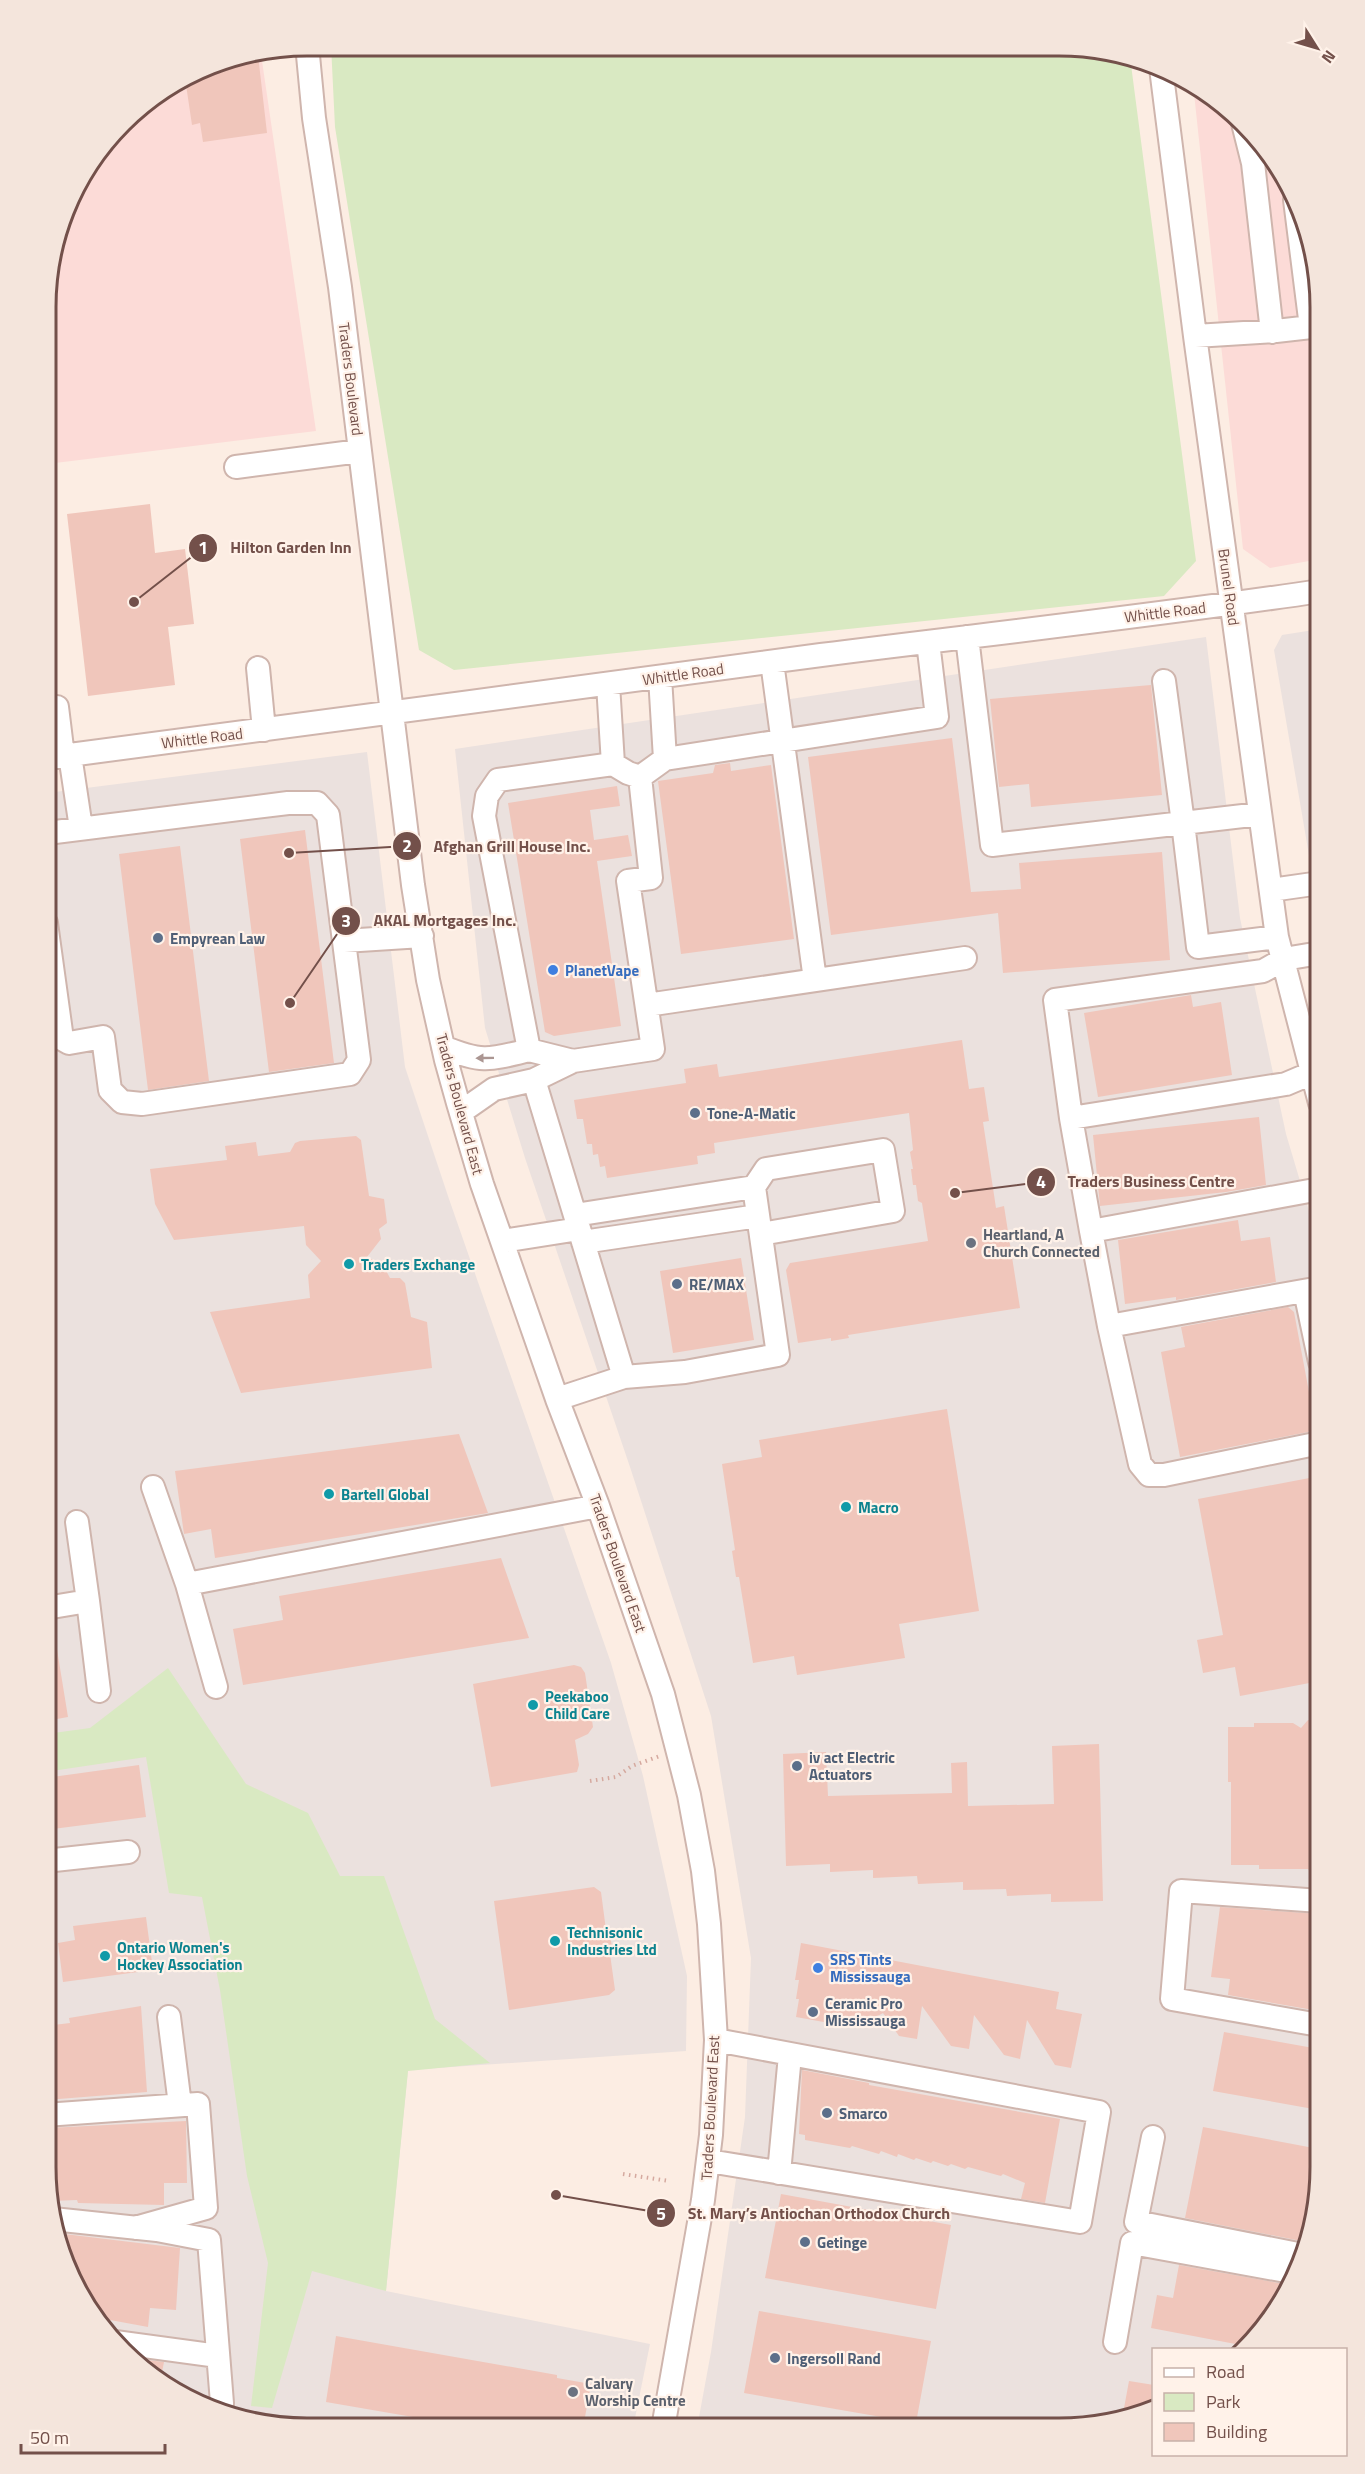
<svg xmlns="http://www.w3.org/2000/svg" width="1365" height="2474" font-family="'Titillium Web',sans-serif">
<style>
.commercial{fill:#fcdbd7}
.industrial{fill:#ebe1de}
.green{fill:#d9e9c2}
.building{fill:#f0c6bb}
.lines{fill:none;stroke-linecap:round;stroke-linejoin:round}
.minor-casing{stroke:#cfb5ad;stroke-width:26}
.path{stroke:#d5a99f;stroke-width:4;stroke-dasharray:1.5 4.5;stroke-linecap:butt}
.minor{stroke:#fff;stroke-width:22}
.oneway{fill:#ab9692}
.service-dot{fill:#5c6f8a;stroke:#fff2e9;stroke-width:2}
.shop-dot{fill:#3f7fe0;stroke:#fff2e9;stroke-width:2}
.worship-dot{fill:#6b7280;stroke:#fff2e9;stroke-width:2}
.culture-dot{fill:#0f9aa8;stroke:#fff2e9;stroke-width:2}
.labels{text-anchor:middle;dominant-baseline:central;stroke-width:4.5;stroke-linejoin:round;paint-order:stroke}
.street-label{font-size:15px;fill:#73504a;stroke:#fff2e9}
.service-label{font-size:15px;font-weight:bold;fill:#4e5e75;stroke:#fff2e9;text-anchor:start}
.shop-label{font-size:15px;font-weight:bold;fill:#366cbe;stroke:#fff2e9;text-anchor:start}
.worship-label{font-size:15px;font-weight:bold;fill:#5b616d;stroke:#fff2e9;text-anchor:start}
.culture-label{font-size:15px;font-weight:bold;fill:#0d838f;stroke:#fff2e9;text-anchor:start}
.rim{fill:none;stroke:#73504a;stroke-width:3}
.leader{fill:none;stroke:#73504a;stroke-width:2}
.callout-dot{fill:#73504a;stroke:#fff2e9;stroke-width:2}
.mark-label{font-size:18px;text-anchor:middle;font-weight:bold;fill:#fff}
.callout-label{font-size:16px;text-anchor:middle;font-weight:bold;fill:#73504a;stroke:#fff2e9;stroke-width:4.5;stroke-linejoin:round;paint-order:stroke}
</style>
<rect width="100%" height="100%" fill="#fcede3"/>
<path class="commercial" d="M 261,54 L 316,431 L 47,464 L 47,273 L 72,190 L 134,110 L 207,65 Z
M 1193,84 L 1231,110 L 1276,161 L 1306,222 L 1320,306 L 1320,559 L 1270,568 L 1243,549 Z"/>
<path class="industrial" d="M 1320,629 L 1320,920 L 1274,650 L 1282,635 Z
M 1206,637 L 1240,918 L 1286,1134 L 1320,1248 L 1319,2185 L 1300,2267 L 1266,2327 L 1242,2349 L 1154,2350 L 1153,2410 L 1143,2415 L 1059,2429 L 697,2428 L 711,2352 L 745,2117 L 751,1958 L 711,1716 L 630,1467 L 525,1158 L 485,1028 L 455,749 Z
M 367,752 L 405,1067 L 449,1199 L 611,1663 L 643,1776 L 687,1976 L 686,2051 L 408,2070 L 386,2291 L 650,2344 L 633,2428 L 272,2427 L 206,2409 L 147,2375 L 99,2327 L 59,2252 L 45,2168 L 47,793 Z"/>
<path class="green" d="M 331,45 L 1109,50 L 1130,57 L 1196,561 L 1164,596 L 454,670 L 419,650 L 335,127 Z
M 168,1668 L 246,1784 L 308,1813 L 340,1876 L 384,1876 L 435,2019 L 490,2063 L 408,2071 L 386,2291 L 312,2271 L 272,2408 L 251,2406 L 268,2263 L 247,2176 L 220,1990 L 202,1897 L 169,1893 L 146,1757 L 45,1772 L 46,1734 L 90,1728 Z"/>
<path class="building" d="M 258,55 L 267,133 L 203,142 L 200,123 L 192,125 L 185,78 L 207,65 Z
M 150,504 L 155,553 L 185,549 L 194,624 L 168,627 L 175,685 L 88,696 L 67,514 Z
M 1151,685 L 1162,795 L 1031,807 L 1029,784 L 999,787 L 990,699 Z
M 952,738 L 971,892 L 1021,889 L 1019,863 L 1162,852 L 1170,960 L 1003,973 L 998,913 L 831,935 L 808,757 Z
M 730,763 L 731,771 L 771,765 L 794,939 L 681,954 L 658,781 L 713,773 L 715,765 Z
M 617,786 L 620,806 L 590,810 L 594,840 L 628,835 L 632,856 L 597,861 L 621,1026 L 554,1036 L 545,1032 L 508,803 Z
M 305,830 L 334,1063 L 269,1072 L 240,839 Z
M 180,846 L 209,1081 L 148,1090 L 119,854 Z
M 1191,995 L 1193,1007 L 1221,1002 L 1232,1075 L 1098,1097 L 1084,1013 Z
M 962,1040 L 969,1089 L 984,1087 L 989,1121 L 983,1122 L 996,1208 L 1004,1206 L 1020,1308 L 848,1335 L 849,1338 L 831,1341 L 831,1338 L 798,1343 L 786,1270 L 790,1263 L 928,1241 L 922,1203 L 918,1201 L 916,1185 L 913,1185 L 911,1169 L 913,1169 L 910,1152 L 913,1150 L 909,1113 L 714,1143 L 715,1153 L 697,1156 L 698,1164 L 607,1178 L 605,1166 L 600,1167 L 598,1154 L 593,1155 L 592,1144 L 587,1144 L 583,1119 L 577,1119 L 574,1100 L 686,1083 L 684,1069 L 717,1064 L 719,1077 Z
M 1259,1117 L 1266,1185 L 1226,1192 L 1100,1206 L 1093,1135 Z
M 356,1136 L 361,1140 L 369,1196 L 384,1199 L 387,1223 L 379,1229 L 381,1239 L 367,1257 L 383,1265 L 390,1278 L 400,1278 L 405,1283 L 411,1317 L 427,1322 L 432,1368 L 241,1393 L 210,1312 L 310,1298 L 308,1275 L 321,1261 L 306,1245 L 304,1226 L 174,1240 L 155,1204 L 150,1169 L 227,1160 L 225,1146 L 256,1142 L 258,1156 L 290,1152 L 295,1143 L 300,1141 Z
M 1238,1220 L 1241,1241 L 1270,1237 L 1276,1282 L 1176,1300 L 1176,1297 L 1125,1304 L 1118,1240 Z
M 741,1258 L 754,1340 L 673,1353 L 660,1271 Z
M 1288,1307 L 1294,1312 L 1315,1424 L 1308,1432 L 1180,1457 L 1161,1352 L 1185,1347 L 1181,1327 Z
M 947,1409 L 979,1611 L 899,1624 L 905,1658 L 797,1675 L 794,1656 L 753,1663 L 739,1577 L 736,1577 L 732,1551 L 735,1550 L 722,1464 L 762,1457 L 759,1440 Z
M 459,1434 L 488,1513 L 215,1558 L 211,1529 L 184,1534 L 175,1471 Z
M 1320,1476 L 1320,1681 L 1240,1696 L 1235,1667 L 1203,1673 L 1197,1640 L 1223,1635 L 1198,1499 Z
M 501,1558 L 529,1638 L 243,1685 L 233,1629 L 283,1620 L 279,1596 Z
M 54,1631 L 68,1717 L 46,1721 L 46,1632 Z
M 574,1665 L 581,1667 L 585,1673 L 593,1727 L 588,1734 L 575,1740 L 579,1765 L 577,1772 L 491,1787 L 473,1684 Z
M 1308,1720 L 1320,1720 L 1320,1880 L 1308,1869 L 1259,1869 L 1259,1865 L 1231,1865 L 1231,1782 L 1228,1782 L 1228,1727 L 1254,1727 L 1254,1723 L 1293,1723 L 1301,1728 Z
M 1099,1744 L 1103,1901 L 1051,1902 L 1051,1894 L 1007,1896 L 1006,1889 L 963,1890 L 963,1882 L 918,1884 L 917,1876 L 873,1878 L 873,1870 L 830,1872 L 830,1864 L 786,1866 L 783,1754 L 826,1752 L 828,1796 L 952,1793 L 951,1763 L 967,1762 L 968,1806 L 1054,1804 L 1052,1746 Z
M 139,1765 L 146,1817 L 45,1830 L 45,1778 Z
M 594,1887 L 601,1892 L 606,1930 L 609,1929 L 613,1953 L 610,1954 L 615,1990 L 609,1995 L 509,2010 L 494,1901 Z
M 1220,1907 L 1319,1914 L 1319,2011 L 1228,1995 L 1230,1979 L 1211,1977 Z
M 146,1917 L 153,1970 L 63,1982 L 58,1943 L 75,1940 L 73,1926 Z
M 801,1943 L 1059,1992 L 1056,2009 L 1082,2014 L 1071,2068 L 1055,2065 L 1027,2020 L 1020,2059 L 1004,2055 L 974,2015 L 969,2049 L 951,2046 L 922,2006 L 917,2039 L 899,2036 L 883,2013 L 857,2028 L 796,2017 L 799,1999 L 796,1999 L 799,1980 L 795,1980 Z
M 141,2006 L 147,2092 L 46,2100 L 45,2026 L 70,2023 L 69,2018 Z
M 1224,2032 L 1319,2049 L 1319,2110 L 1213,2091 Z
M 802,2070 L 869,2083 L 869,2085 L 1060,2119 L 1045,2203 L 1021,2199 L 1025,2183 L 1003,2174 L 1001,2176 L 968,2167 L 965,2169 L 951,2164 L 948,2166 L 933,2161 L 931,2163 L 916,2158 L 914,2160 L 898,2154 L 897,2157 L 881,2151 L 879,2154 L 852,2146 L 850,2148 L 805,2140 L 805,2135 L 799,2134 Z
M 186,2121 L 187,2183 L 164,2183 L 164,2205 L 78,2203 L 77,2200 L 51,2201 L 48,2128 Z
M 1203,2127 L 1319,2149 L 1319,2185 L 1306,2242 L 1185,2218 Z
M 781,2194 L 951,2225 L 936,2309 L 765,2278 Z
M 56,2233 L 180,2248 L 176,2310 L 150,2308 L 148,2327 L 94,2317 L 59,2252 Z
M 1179,2265 L 1290,2285 L 1266,2327 L 1246,2346 L 1151,2328 L 1157,2295 L 1173,2298 Z
M 759,2311 L 931,2341 L 916,2423 L 744,2393 Z
M 336,2336 L 557,2375 L 557,2378 L 591,2384 L 583,2428 L 471,2427 L 326,2402 Z
M 130,2358 L 164,2362 L 160,2382 L 147,2375 Z
M 1129,2381 L 1154,2385 L 1154,2410 L 1143,2415 L 1122,2419 Z"/>
<g class="lines">
<g class="minor-casing">
<path id="minor" d="M 307,45 L 314,118 L 340,287 L 413,885 L 428,980 L 446,1060 L 458,1103 L 482,1184 L 557,1399 L 598,1506 L 663,1694 L 689,1795 L 703,1871 L 709,1924 L 716,2040 L 711,2135 L 703,2200 L 663,2428
M 1161,68 L 1195,336 L 1277,937 L 1320,1103
M 1243,123 L 1253,163 L 1272,332
M 1295,200 L 1311,327
M 1195,336 L 1276,331 L 1320,326
M 236,467 L 360,451
M 967,637 L 992,845 L 1183,823 L 1198,947 L 1277,937
M 772,662 L 815,980
M 258,668 L 264,730
M 660,677 L 665,759
M 1164,681 L 1183,823 L 1260,814
M 608,684 L 613,764
M 57,707 L 63,756
M 70,755 L 81,828
M 47,758 C 305,726 563,688 821,655 C 987,634 1154,616 1320,591
M 1271,890 L 1320,883
M 46,923 L 62,1039 L 69,1043 L 103,1037 L 110,1090 L 122,1102 L 142,1104 L 350,1074 L 359,1060 L 328,815 L 317,803 L 288,803 L 47,833
M 344,941 L 422,936
M 647,1005 L 965,958
M 443,1047 C 482,1063 489,1060 529,1050
M 573,1061 L 653,1049 L 628,881 L 651,878 L 640,777
M 461,1112 L 494,1089 L 534,1080
M 1071,1118 L 1286,1084 L 1312,1073
M 754,1187 L 766,1169 L 883,1150 L 893,1211 L 761,1234
M 575,1215 L 754,1187 L 778,1355 L 685,1372 L 624,1377
M 1091,1231 L 1071,1118 L 1055,1000 L 1263,971 L 1284,959 L 1320,953
M 502,1241 L 579,1229
M 583,1242 L 758,1216
M 1305,1291 L 1320,1362
M 1109,1326 L 1091,1231 L 1320,1189
M 557,1399 L 624,1377 L 534,1080 L 573,1061 L 529,1050 L 484,816 L 487,796 L 498,780 L 613,764 L 628,773 L 640,777 L 665,759 L 937,717 L 928,642
M 1320,1443 L 1164,1475 L 1149,1475 L 1140,1464 L 1109,1326 L 1320,1288
M 153,1487 L 187,1584
M 77,1522 L 88,1601
M 46,1608 L 88,1601 L 99,1691
M 216,1687 L 187,1584 L 598,1506
M 45,1861 L 128,1852
M 169,2017 L 180,2105
M 1319,2025 L 1172,1999 L 1181,1891 L 1320,1901
M 45,2115 L 198,2104 L 206,2208 L 135,2228
M 1153,2137 L 1136,2222 L 1303,2255
M 709,2161 L 1080,2222 L 1099,2112 L 716,2040
M 779,2173 L 790,2055
M 53,2219 L 157,2230 L 209,2240 L 222,2403 L 221,2413
M 115,2342 L 218,2356
M 1115,2342 L 1132,2243 L 1297,2273"/>
</g>
<path class="path" d="M 590,1781 L 616,1777 L 632,1766 L 660,1756
M 623,2174 L 669,2181"/>
<use href="#minor" class="minor"/>
</g>
<defs><path id="oneway-solid" d="M-6-.8H1V-3.2L6.5 0L1 3.2V.8H-6Z" transform="scale(1.5)"/></defs>
<use class="oneway" href="#oneway-solid" transform="translate(485 1058) rotate(179)"/>
<g class="service-dot">
<circle cx="158" cy="938" r="6"/>
<circle cx="695" cy="1113" r="6"/>
<circle cx="677" cy="1284" r="6"/>
<circle cx="797" cy="1766" r="6"/>
<circle cx="813" cy="2012" r="6"/>
<circle cx="827" cy="2113" r="6"/>
<circle cx="805" cy="2242" r="6"/>
<circle cx="775" cy="2358" r="6"/>
</g>
<g class="shop-dot">
<circle cx="553" cy="970" r="6"/>
<circle cx="818" cy="1968" r="6"/>
</g>
<g class="worship-dot">
<circle cx="971" cy="1243" r="6"/>
<circle cx="573" cy="2392" r="6"/>
</g>
<g class="culture-dot">
<circle cx="349" cy="1264" r="6"/>
<circle cx="329" cy="1494" r="6"/>
<circle cx="846" cy="1507" r="6"/>
<circle cx="533" cy="1705" r="6"/>
<circle cx="555" cy="1941" r="6"/>
<circle cx="105" cy="1956" r="6"/>
</g>
<g class="labels">
<g class="street-label">
<text transform="translate(351 379) rotate(83)">Traders Boulevard</text>
<text transform="translate(1229 587) rotate(82)">Brunel Road</text>
<text transform="translate(1165 612) rotate(-7)">Whittle Road</text>
<text transform="translate(683 674) rotate(-8)">Whittle Road</text>
<text transform="translate(202 738) rotate(-7)">Whittle Road</text>
<text transform="translate(460 1104) rotate(75)">Traders Boulevard East</text>
<text transform="translate(618 1563) rotate(71)">Traders Boulevard East</text>
<text transform="translate(710 2108) rotate(-87)">Traders Boulevard East</text>
</g>
<g class="service-label">
<text x="170" y="938">Empyrean Law</text>
<text x="707" y="1113">Tone-A-Matic</text>
<text x="689" y="1284">RE/MAX</text>
<text x="809" y="1757">iv act Electric<tspan x="809" dy="17">Actuators</tspan></text>
<text x="825" y="2003">Ceramic Pro<tspan x="825" dy="17">Mississauga</tspan></text>
<text x="839" y="2113">Smarco</text>
<text x="817" y="2242">Getinge</text>
<text x="787" y="2358">Ingersoll Rand</text>
</g>
<g class="shop-label">
<text x="565" y="970">PlanetVape</text>
<text x="830" y="1959">SRS Tints<tspan x="830" dy="17">Mississauga</tspan></text>
</g>
<g class="worship-label">
<text x="983" y="1234">Heartland, A<tspan x="983" dy="17">Church Connected</tspan></text>
<text x="585" y="2383">Calvary<tspan x="585" dy="17">Worship Centre</tspan></text>
</g>
<g class="culture-label">
<text x="361" y="1264">Traders Exchange</text>
<text x="341" y="1494">Bartell Global</text>
<text x="858" y="1507">Macro</text>
<text x="545" y="1696">Peekaboo<tspan x="545" dy="17">Child Care</tspan></text>
<text x="567" y="1932">Technisonic<tspan x="567" dy="17">Industries Ltd</tspan></text>
<text x="117" y="1947">Ontario Women's<tspan x="117" dy="17">Hockey Association</tspan></text>
</g>
</g>
<path d="M0 0H1365V2474H0ZM307 56H1059A251 251 0 0 1 1310 307V2167A251 251 0 0 1 1059 2418H307A251 251 0 0 1 56 2167V307A251 251 0 0 1 307 56Z" fill="#f4e5dc" fill-rule="evenodd"/>
<path class="rim" d="M307 56H1059A251 251 0 0 1 1310 307V2167A251 251 0 0 1 1059 2418H307A251 251 0 0 1 56 2167V307A251 251 0 0 1 307 56Z"/>
<path class="leader" d="M134 602L203 548M289 853L407 846M290 1003L346 921M955 1193L1041 1182M556 2195L661 2213"/>
<g class="callout-dot">
<circle cx="134" cy="602" r="6"/>
<circle cx="289" cy="853" r="6"/>
<circle cx="290" cy="1003" r="6"/>
<circle cx="955" cy="1193" r="6"/>
<circle cx="556" cy="2195" r="6"/>
<circle cx="203" cy="548" r="15"/>
<circle cx="407" cy="846" r="15"/>
<circle cx="346" cy="921" r="15"/>
<circle cx="1041" cy="1182" r="15"/>
<circle cx="661" cy="2213" r="15"/>
</g>
<g class="mark-label">
<text x="203" y="554">1</text>
<text x="407" y="852">2</text>
<text x="346" y="927">3</text>
<text x="1041" y="1188">4</text>
<text x="661" y="2220">5</text>
</g>
<g class="callout-label">
<text x="291" y="553">Hilton Garden Inn</text>
<text x="512" y="852">Afghan Grill House Inc.</text>
<text x="445" y="926">AKAL Mortgages Inc.</text>
<text x="1151" y="1187">Traders Business Centre</text>
<text x="819" y="2219">St. Mary’s Antiochan Orthodox Church</text>
</g>
<rect x="1152" y="2348" width="195" height="108" fill="#fff2e9" stroke="#c7b1a9" stroke-width="1.5"/>
<rect x="1164" y="2368" width="30" height="9" fill="#ffffff" stroke="#c7b1a9" stroke-width="1.5"/>
<text x="1206" y="2378" font-size="18" fill="#73504a">Road</text>
<rect x="1164" y="2393" width="30" height="18" fill="#d9e9c2" stroke="#c7b1a9" stroke-width="1.5"/>
<text x="1206" y="2408" font-size="18" fill="#73504a">Park</text>
<rect x="1164" y="2423" width="30" height="18" fill="#f0c6bb" stroke="#c7b1a9" stroke-width="1.5"/>
<text x="1206" y="2438" font-size="18" fill="#73504a">Building</text>
<g transform="translate(1317 48) rotate(127)" stroke="#fff2e9" stroke-width="4.5" paint-order="stroke">
<path d="M0-4.5L10 22L0 15L-10 22Z" fill="#73504a"/>
<text y="-9" font-size="16" font-weight="bold" text-anchor="middle" fill="#73504a">N</text>
</g>
<path d="M21 2444v9h144v-9" fill="none" stroke="#73504a" stroke-width="3"/>
<text x="30" y="2444" font-size="18" fill="#73504a" stroke="#fff2e9" stroke-width="4.5" paint-order="stroke">50 m</text>
</svg>
